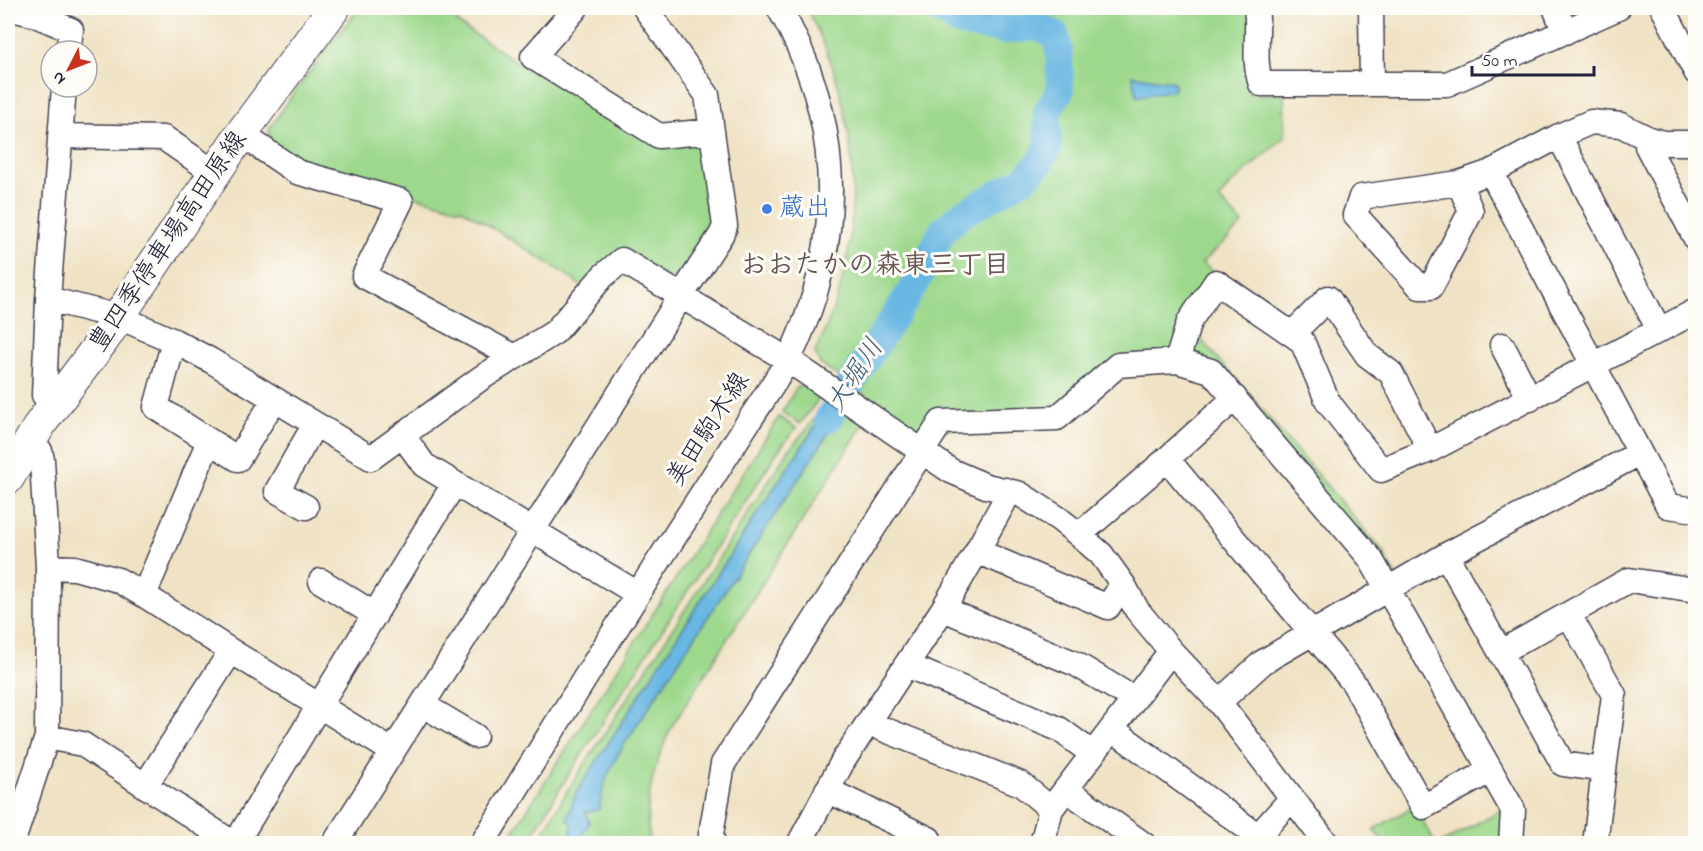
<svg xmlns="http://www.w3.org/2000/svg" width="1703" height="851" font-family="'Indie Flower','Klee One',sans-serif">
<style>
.green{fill:#9dd88c;stroke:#607d64;stroke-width:1.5}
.water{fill:#69b7e3;stroke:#466c8f;stroke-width:1.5}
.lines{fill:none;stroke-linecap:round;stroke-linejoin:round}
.river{stroke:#69b7e3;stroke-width:28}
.minor-casing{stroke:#413f50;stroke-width:27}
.major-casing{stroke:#413f50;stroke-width:34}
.minor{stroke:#fff;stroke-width:24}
.major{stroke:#fff;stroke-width:32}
.shop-dot{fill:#3f7fe0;stroke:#fdfcf7;stroke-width:2}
.labels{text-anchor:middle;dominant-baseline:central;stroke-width:6;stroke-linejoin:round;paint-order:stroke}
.shop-label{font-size:26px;fill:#366cbe;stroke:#fdfcf7;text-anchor:start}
.street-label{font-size:26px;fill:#22223b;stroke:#fdfcf7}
.neighbourhood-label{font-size:27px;font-weight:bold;fill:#675653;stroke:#fdfcf7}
.water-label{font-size:27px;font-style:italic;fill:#3e5e7e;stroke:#fdfcf7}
</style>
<rect width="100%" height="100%" fill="#fdfcf7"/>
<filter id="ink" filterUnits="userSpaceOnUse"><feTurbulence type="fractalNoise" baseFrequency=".0167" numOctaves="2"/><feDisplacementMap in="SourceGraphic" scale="12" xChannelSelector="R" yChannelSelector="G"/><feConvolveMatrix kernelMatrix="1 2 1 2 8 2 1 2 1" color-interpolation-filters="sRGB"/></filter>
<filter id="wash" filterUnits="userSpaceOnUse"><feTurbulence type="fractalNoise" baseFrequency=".008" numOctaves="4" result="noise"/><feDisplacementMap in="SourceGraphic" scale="24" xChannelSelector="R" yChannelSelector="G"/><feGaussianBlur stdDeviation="1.35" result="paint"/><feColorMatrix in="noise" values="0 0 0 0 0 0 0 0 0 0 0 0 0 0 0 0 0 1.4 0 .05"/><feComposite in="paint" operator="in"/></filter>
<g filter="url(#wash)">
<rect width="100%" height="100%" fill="#f0e2c4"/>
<path class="green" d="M 359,8 L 447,8 L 459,18 L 456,22 L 520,64 L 522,63 L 657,145 L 703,140 L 718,221 L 676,283 L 622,251 L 584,288 L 561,271 L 464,210 L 299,164 L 270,141 L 269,129 L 295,91 Z
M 806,8 L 1249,8 L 1251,18 L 1249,94 L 1284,94 L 1285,137 L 1229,186 L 1219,199 L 1243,224 L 1202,263 L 1215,273 L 1173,350 L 1056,410 L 924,435 L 820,364 L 815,352 C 832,317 846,277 850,238 C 859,161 845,76 806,8 Z
M 1194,331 L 1382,550 L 1397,578 L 1191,357 Z
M 809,384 L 823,393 L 800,424 L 782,412 L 797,387 Z
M 829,397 L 833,400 L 758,512 L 576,793 L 567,819 L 572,824 L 570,843 L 537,844 L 566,793 L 788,451 L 809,426 Z
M 845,408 L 865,422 L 672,726 C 654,764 643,801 650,843 L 578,844 L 581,834 L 590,822 L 585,812 L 600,808 C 601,784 611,767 623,746 Z
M 779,417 L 796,428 L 778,451 L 559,790 L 528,843 L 506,843 Z
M 1414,806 L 1435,843 L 1385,843 L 1373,830 Z
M 1504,808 L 1504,843 L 1440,844 Z"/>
<path class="water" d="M 1132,75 L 1174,82 L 1174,90 L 1137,97 Z
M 912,304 L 856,389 L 843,381 L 886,313 Z
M 833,400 L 845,408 L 623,746 C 611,767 601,784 600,808 L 594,811 L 585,812 C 586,815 588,818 589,821 C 590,825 580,836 578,843 L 570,843 L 572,824 L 567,819 L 576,793 L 758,512 Z"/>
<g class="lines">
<path class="river" d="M 828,419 L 914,286 L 943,230 L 962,214 L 1024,179 L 1040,163 L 1048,147 L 1047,112 L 1060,91 L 1059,51 L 1055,34 L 1038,27 L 1003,30 L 961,23 L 937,8"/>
</g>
</g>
<g filter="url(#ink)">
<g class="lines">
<g class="minor-casing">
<path id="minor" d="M 8,8 L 33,14 L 71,30 L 68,51
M 576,8 L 533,57 L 659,136 L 712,131
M 1256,8 C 1260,33 1252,59 1261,84 L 1447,84 L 1618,8
M 1371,8 L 1372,83
M 1555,8 L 1565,32
M 1663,8 L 1696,72
M 241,134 L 297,172 L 401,201 L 364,276 L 515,357
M 60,136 L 164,138 L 215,173
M 1559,136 L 1659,330
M 1649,139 L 1647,146 L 1696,239
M 1696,143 L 1664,143 L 1649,139 L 1621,125 L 1591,122 L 1559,136 L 1491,172 L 1668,506 L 1696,510
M 1459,183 L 1361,197 L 1355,215 L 1420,287 L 1431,287 L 1471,211 L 1459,183 L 1491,172
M 48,299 L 119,317 L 174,341 L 210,360 L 371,458 L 481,378 L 555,332 L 603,276 L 622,260 L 681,296 L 721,235 L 725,226 L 707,95 L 645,8
M 1292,334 L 1328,298 L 1367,355 L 1391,373 L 1430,450
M 174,341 L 156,407 L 238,459 L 274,400
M 1502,345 L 1530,399
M 1177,361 L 1189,322 L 1216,282 L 1302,341 L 1328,402 L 1381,470 L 1430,450 L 1696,311
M 54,404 L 44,395 L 48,299 L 64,87
M 403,436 L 424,465 L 638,594
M 1167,459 L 1353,682 L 1423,807 L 1490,771
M 306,507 L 277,491 L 315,424
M 1079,535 L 1167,459 L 1235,398
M 977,551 L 1108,607 L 1118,591 L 1124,586
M 1446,555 L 1563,764 L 1604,770 L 1595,844
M 48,567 L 75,568 L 118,580 L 144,595 L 231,651 L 392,751
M 321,581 L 375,615
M 144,595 L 209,441
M 943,609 L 1076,664 L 1134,699
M 1569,615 L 1614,695 L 1604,770
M 1501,652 L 1629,580 L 1696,590
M 906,665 L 1059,729 L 1093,754
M 1219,702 L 1263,662 L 1446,555 L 1640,453
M 423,705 L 475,736
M 868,723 L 1021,784 L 1051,809
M 1112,729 L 1258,836
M 47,737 L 82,744 L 234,844
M 145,786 L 231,651
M 1066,789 L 1143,844
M 827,790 L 929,839 L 927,844
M 12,844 L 47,737 L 48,567 L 42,460 L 40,451 L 28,443
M 235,844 L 454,484
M 334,844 L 681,296 L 788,360 L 951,471 L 986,486 L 1020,494 L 1059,519 L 1079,535 L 1101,554 L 1124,586 L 1137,610 L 1171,651 L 1219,702 L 1327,844
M 482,844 C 541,749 600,653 660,559 C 689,514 718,469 747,424 C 765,396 785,369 798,339 C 847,228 839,111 779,8
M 713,844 L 711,834 L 723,764 L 941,422 L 1057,418 L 1118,365 L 1177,361 L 1211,371 L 1370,558 L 1513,810 L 1511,844
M 799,844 L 843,761 L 943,609 L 977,551 L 1004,502 L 1006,490
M 1042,844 L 1051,809 L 1171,651
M 1251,844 L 1292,798"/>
</g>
<g class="major-casing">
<path id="major" d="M 8,478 L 41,423 L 103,340 L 241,134 L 334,8"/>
</g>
<use href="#minor" class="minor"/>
<use href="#major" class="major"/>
</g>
</g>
<circle class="shop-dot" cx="767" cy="209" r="6"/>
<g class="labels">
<g class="shop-label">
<text x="779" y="209">蔵出</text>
</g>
<g class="street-label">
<text transform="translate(169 242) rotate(-56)">豊四季停車場高田原線</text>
<text transform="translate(709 430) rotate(-57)">美田駒木線</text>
</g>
<g class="neighbourhood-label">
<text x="875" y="266">おおたかの森東三丁目</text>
</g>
<g class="water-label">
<text transform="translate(856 376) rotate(-57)">大堀川</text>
</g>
</g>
<rect width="1703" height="851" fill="none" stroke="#fdfcf7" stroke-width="30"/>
<g transform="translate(69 69) rotate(228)"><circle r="28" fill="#fdfcf7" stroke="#a5a5ac" stroke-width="1.5"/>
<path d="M0-4.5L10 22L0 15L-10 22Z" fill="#c8321e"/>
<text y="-9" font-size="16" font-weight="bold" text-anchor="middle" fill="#22223b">N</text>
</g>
<path d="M1472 66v9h122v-9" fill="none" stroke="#22223b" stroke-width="3"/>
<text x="1481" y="66" font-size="18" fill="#22223b" stroke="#fdfcf7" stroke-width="4.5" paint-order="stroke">50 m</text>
</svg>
